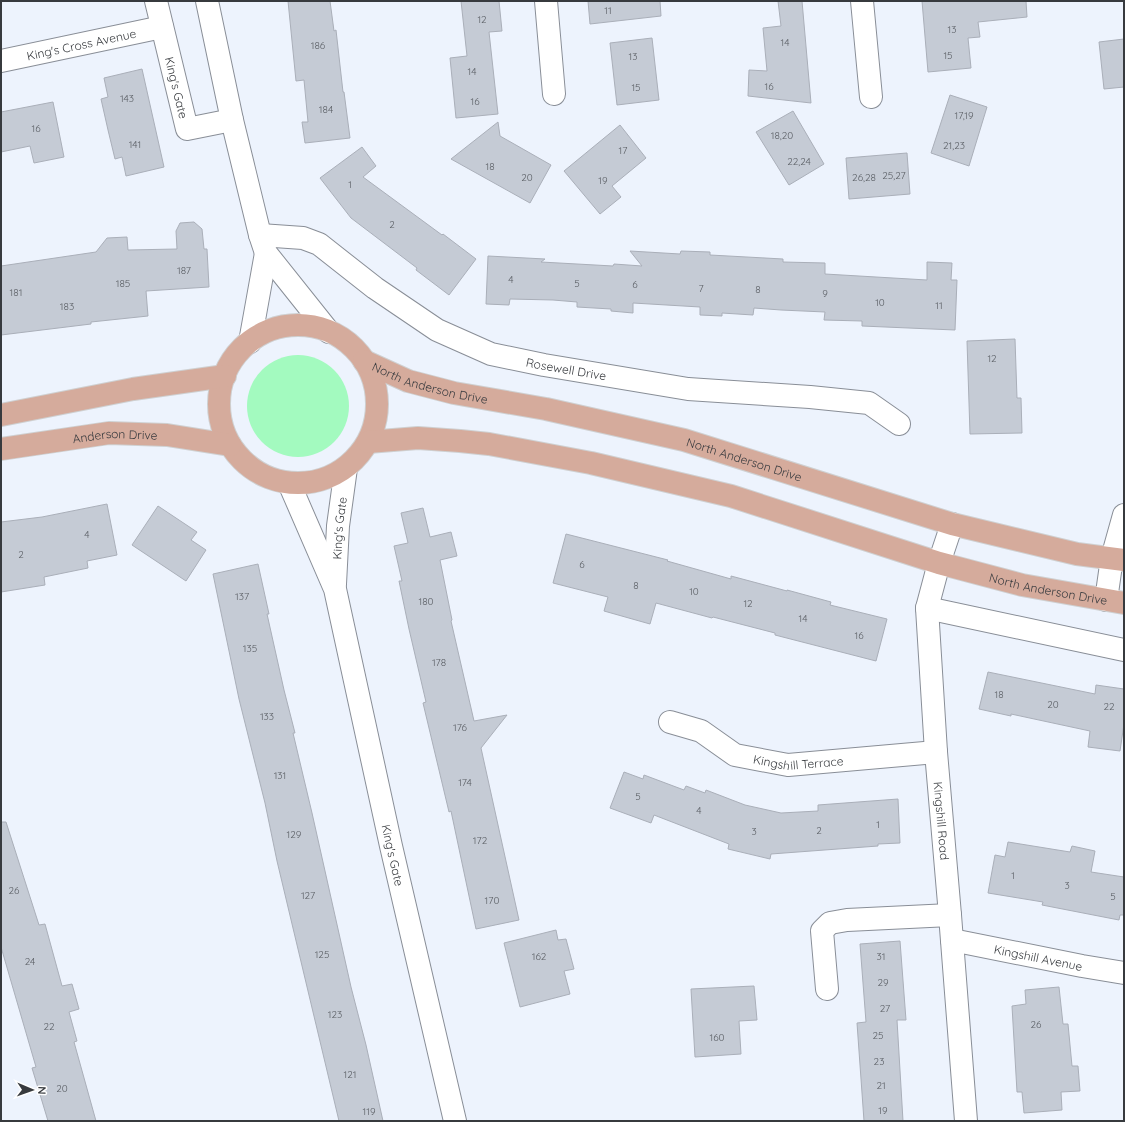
<svg xmlns="http://www.w3.org/2000/svg" width="1125" height="1122" font-family="Quicksand,sans-serif">
<style>
.green{fill:#a3fabf}
.building{fill:#c5cbd5;stroke:#aaafb9}
.lines{fill:none;stroke-linecap:round;stroke-linejoin:round}
.minor-casing{stroke:#898e97;stroke-width:24}
.major-casing{stroke:#cfd0d1;stroke-width:24}
.minor{stroke:#fff;stroke-width:22}
.major{stroke:#d5ab9c;stroke-width:22}
.labels{text-anchor:middle;dominant-baseline:central;stroke-width:3;stroke-linejoin:round;paint-order:stroke}
.number-label{font-size:10px;fill:#5a5e64}
.street-label{font-size:12px;fill:#373a3e;stroke:#fff}
</style>
<rect width="100%" height="100%" fill="#edf3fd"/>
<path class="green" d="M247 406a51 51 0 1 1 102 0a51 51 0 1 1-102 0Z"/>
<path class="building" d="M 288,1 L 330,1 L 334,31 L 336,30 L 343,92 L 344,92 L 350,138 L 305,143 L 302,122 L 308,122 L 304,80 L 296,81 Z
M 461,1 L 499,1 L 502,31 L 489,32 L 498,114 L 456,118 L 450,58 L 467,56 Z
M 588,1 L 660,1 L 661,16 L 590,24 Z
M 778,1 L 802,1 L 811,103 L 748,96 L 749,70 L 767,71 L 763,28 L 781,26 Z
M 922,1 L 1026,1 L 1027,17 L 978,22 L 980,37 L 968,38 L 971,68 L 928,72 Z
M 652,38 L 659,100 L 617,105 L 610,43 Z
M 1124,39 L 1124,87 L 1104,89 L 1099,42 Z
M 142,69 L 164,167 L 126,176 L 122,157 L 115,159 L 108,130 L 101,99 L 108,97 L 104,78 Z
M 950,95 L 987,107 L 969,166 L 931,153 Z
M 53,102 L 64,157 L 34,163 L 30,146 L 1,152 L 1,112 Z
M 793,111 L 824,164 L 789,185 L 756,132 Z
M 498,122 L 500,136 L 551,165 L 530,203 L 451,159 Z
M 620,125 L 646,158 L 612,186 L 621,197 L 600,214 L 564,171 Z
M 362,147 L 376,166 L 363,177 L 442,235 L 443,234 L 476,259 L 449,295 L 416,270 L 417,268 L 351,218 L 320,178 Z
M 907,153 L 910,194 L 849,199 L 846,158 Z
M 194,222 L 202,229 L 204,249 L 207,249 L 209,287 L 146,291 L 148,316 L 91,322 L 91,324 L 1,335 L 1,266 L 96,252 L 107,238 L 127,237 L 128,250 L 177,249 L 176,231 L 180,223 Z
M 630,251 L 680,254 L 681,251 L 710,252 L 710,255 L 783,259 L 783,262 L 825,263 L 825,274 L 927,280 L 927,262 L 952,263 L 951,280 L 957,280 L 955,330 L 862,326 L 862,321 L 824,320 L 825,312 L 781,310 L 754,308 L 753,315 L 722,313 L 722,316 L 700,315 L 700,307 L 633,303 L 633,313 L 611,311 L 611,309 L 577,307 L 577,302 L 553,300 L 510,299 L 509,305 L 486,304 L 488,256 L 545,259 L 541,262 L 613,266 L 614,264 L 642,266 Z
M 1015,339 L 1017,398 L 1021,398 L 1022,433 L 970,434 L 967,341 Z
M 107,504 L 117,555 L 87,561 L 88,568 L 44,577 L 45,585 L 1,592 L 1,522 L 42,517 Z
M 158,506 L 197,532 L 191,540 L 206,550 L 186,581 L 132,545 Z
M 423,508 L 430,537 L 451,532 L 457,556 L 440,560 L 452,620 L 451,621 L 474,721 L 507,715 L 481,748 L 519,920 L 476,929 L 451,811 L 449,812 L 423,703 L 426,702 L 409,629 L 399,581 L 402,581 L 394,546 L 408,543 L 401,513 Z
M 566,534 L 668,560 L 667,561 L 731,579 L 731,576 L 787,591 L 787,590 L 831,602 L 830,605 L 887,619 L 876,661 L 775,635 L 775,633 L 713,617 L 712,618 L 656,603 L 650,624 L 604,611 L 608,597 L 553,583 Z
M 258,564 L 269,614 L 267,614 L 284,690 L 295,733 L 293,733 L 312,813 L 351,987 L 366,1045 L 383,1121 L 339,1121 L 277,861 L 265,803 L 239,699 L 213,574 Z
M 988,672 L 1095,694 L 1096,685 L 1124,689 L 1124,724 L 1120,751 L 1088,747 L 1090,731 L 1011,714 L 1011,716 L 979,709 Z
M 624,772 L 643,779 L 644,775 L 684,790 L 686,786 L 705,793 L 706,790 L 745,805 L 781,813 L 818,811 L 818,805 L 898,799 L 900,843 L 878,844 L 878,846 L 771,854 L 770,859 L 728,849 L 729,844 L 654,815 L 651,823 L 610,808 Z
M 1,822 L 6,822 L 39,925 L 45,924 L 62,986 L 72,984 L 79,1009 L 69,1012 L 77,1041 L 74,1042 L 96,1121 L 48,1121 L 32,1068 L 36,1067 L 1,947 Z
M 1008,842 L 1070,852 L 1072,846 L 1095,851 L 1091,872 L 1124,877 L 1124,915 L 1120,915 L 1119,920 L 1042,905 L 1043,902 L 988,893 L 995,855 L 1005,857 Z
M 556,930 L 558,940 L 566,939 L 574,969 L 564,971 L 570,994 L 520,1007 L 504,943 Z
M 900,941 L 906,1020 L 897,1020 L 903,1121 L 864,1121 L 857,1023 L 866,1022 L 860,944 Z
M 754,986 L 757,1020 L 739,1021 L 741,1054 L 695,1057 L 691,989 Z
M 1059,987 L 1063,1024 L 1068,1024 L 1072,1066 L 1078,1066 L 1080,1091 L 1061,1092 L 1062,1110 L 1024,1113 L 1022,1092 L 1017,1092 L 1012,1006 L 1026,1004 L 1025,990 Z"/>
<g class="lines">
<g class="minor-casing">
<g id="minor">
<path id="s1" d="M 156,1 L 187,129 L 232,120"/>
<path d="M 207,1 L 232,120 L 260,235 L 266,253 L 329,332"/>
<path d="M 546,1 L 554,94"/>
<path d="M 862,1 L 871,97"/>
<path id="s2" d="M 1,61 L 162,27"/>
<path id="s3" d="M 260,235 L 303,238 L 319,244 L 375,288 L 437,330 L 491,354 L 544,365 L 688,389 L 810,397 L 869,403 L 899,424"/>
<path d="M 250,342 L 266,253"/>
<path id="s4" d="M 289,483 L 335,589 L 391,846 L 455,1121"/>
<path id="s5" d="M 952,524 L 939,563 L 927,608 L 936,752 L 950,915 L 966,1121"/>
<path id="s6" d="M 335,584 L 338,526 L 346,468"/>
<path d="M 1106,600 L 1112,558 L 1124,515"/>
<path d="M 927,608 L 1124,650"/>
<path id="s7" d="M 670,722 L 701,731 L 735,755 L 788,765 L 936,752"/>
<path id="s8" d="M 952,940 L 1082,966 L 1124,973"/>
<path d="M 827,989 L 822,931 L 830,923 L 847,920 L 950,915"/>
</g>
</g>
<g class="major-casing">
<g id="major">
<circle cx="298" cy="404" r="79"/>
<path id="s9" d="M 364,361 L 408,381 L 454,393 L 546,409 L 684,440 L 952,524 L 1077,554 L 1124,560"/>
<path d="M 1,415 L 133,389 L 225,376"/>
<path id="s10" d="M 368,442 L 418,438 L 460,441 L 489,444 L 591,463 L 731,496 L 939,563 L 1022,585 L 1124,603"/>
<path id="s11" d="M 1,449 L 109,433 L 167,435 L 230,445"/>
</g>
</g>
<use href="#minor" class="minor"/>
<use href="#major" class="major"/>
</g>
<g class="labels">
<g class="number-label">
<text x="608" y="10">11</text>
<text x="482" y="19">12</text>
<text x="952" y="29">13</text>
<text x="785" y="42">14</text>
<text x="318" y="45">186</text>
<text x="948" y="55">15</text>
<text x="633" y="56">13</text>
<text x="472" y="71">14</text>
<text x="769" y="86">16</text>
<text x="636" y="87">15</text>
<text x="127" y="98">143</text>
<text x="475" y="101">16</text>
<text x="326" y="109">184</text>
<text x="964" y="115">17,19</text>
<text x="36" y="128">16</text>
<text x="782" y="135">18,20</text>
<text x="135" y="144">141</text>
<text x="954" y="145">21,23</text>
<text x="623" y="150">17</text>
<text x="799" y="161">22,24</text>
<text x="490" y="166">18</text>
<text x="894" y="175">25,27</text>
<text x="527" y="177">20</text>
<text x="864" y="177">26,28</text>
<text x="603" y="180">19</text>
<text x="350" y="184">1</text>
<text x="392" y="224">2</text>
<text x="184" y="270">187</text>
<text x="511" y="279">4</text>
<text x="123" y="283">185</text>
<text x="577" y="283">5</text>
<text x="635" y="284">6</text>
<text x="701" y="288">7</text>
<text x="758" y="289">8</text>
<text x="16" y="292">181</text>
<text x="825" y="293">9</text>
<text x="880" y="302">10</text>
<text x="939" y="305">11</text>
<text x="67" y="306">183</text>
<text x="992" y="358">12</text>
<text x="87" y="534">4</text>
<text x="21" y="554">2</text>
<text x="582" y="564">6</text>
<text x="636" y="585">8</text>
<text x="694" y="591">10</text>
<text x="242" y="596">137</text>
<text x="426" y="601">180</text>
<text x="748" y="603">12</text>
<text x="803" y="618">14</text>
<text x="859" y="635">16</text>
<text x="250" y="648">135</text>
<text x="439" y="662">178</text>
<text x="999" y="694">18</text>
<text x="1053" y="704">20</text>
<text x="1109" y="706">22</text>
<text x="267" y="716">133</text>
<text x="460" y="727">176</text>
<text x="280" y="775">131</text>
<text x="465" y="782">174</text>
<text x="638" y="796">5</text>
<text x="699" y="810">4</text>
<text x="878" y="824">1</text>
<text x="819" y="830">2</text>
<text x="754" y="831">3</text>
<text x="294" y="834">129</text>
<text x="480" y="840">172</text>
<text x="1013" y="875">1</text>
<text x="1067" y="885">3</text>
<text x="14" y="890">26</text>
<text x="308" y="895">127</text>
<text x="1113" y="896">5</text>
<text x="492" y="900">170</text>
<text x="322" y="954">125</text>
<text x="539" y="956">162</text>
<text x="881" y="956">31</text>
<text x="30" y="961">24</text>
<text x="883" y="982">29</text>
<text x="885" y="1008">27</text>
<text x="335" y="1014">123</text>
<text x="1036" y="1024">26</text>
<text x="49" y="1026">22</text>
<text x="878" y="1035">25</text>
<text x="717" y="1037">160</text>
<text x="879" y="1061">23</text>
<text x="350" y="1074">121</text>
<text x="881" y="1085">21</text>
<text x="62" y="1088">20</text>
<text x="883" y="1110">19</text>
<text x="369" y="1111">119</text>
</g>
<g class="street-label">
<text stroke="none"><textPath href="#s2" startOffset="82">King's Cross Avenue</textPath></text>
<text stroke="none"><textPath href="#s1" startOffset="89">King's Gate</textPath></text>
<text stroke="none"><textPath href="#s3" startOffset="342">Rosewell Drive</textPath></text>
<text stroke="none"><textPath href="#s9" startOffset="70">North Anderson Drive</textPath></text>
<text stroke="none"><textPath href="#s11" startOffset="115">Anderson Drive</textPath></text>
<text stroke="none"><textPath href="#s9" startOffset="394">North Anderson Drive</textPath></text>
<text stroke="none"><textPath href="#s6" startOffset="56">King's Gate</textPath></text>
<text stroke="none"><textPath href="#s10" startOffset="700">North Anderson Drive</textPath></text>
<text stroke="none"><textPath href="#s7" startOffset="138">Kingshill Terrace</textPath></text>
<text stroke="none"><textPath href="#s5" startOffset="301">Kingshill Road</textPath></text>
<text stroke="none"><textPath href="#s4" startOffset="388">King's Gate</textPath></text>
<text stroke="none"><textPath href="#s8" startOffset="88">Kingshill Avenue</textPath></text>
</g>
</g>
<rect width="1125" height="1122" fill="none" stroke="#373a3e" stroke-width="4"/>
<g transform="translate(32 1090) rotate(92)" stroke="#ffffff" stroke-width="3" paint-order="stroke">
<path d="M0-3L7 15L0 10L-7 15Z" fill="#373a3e"/>
<text y="-6" font-size="11" font-weight="bold" text-anchor="middle" fill="#373a3e">N</text>
</g>
</svg>
